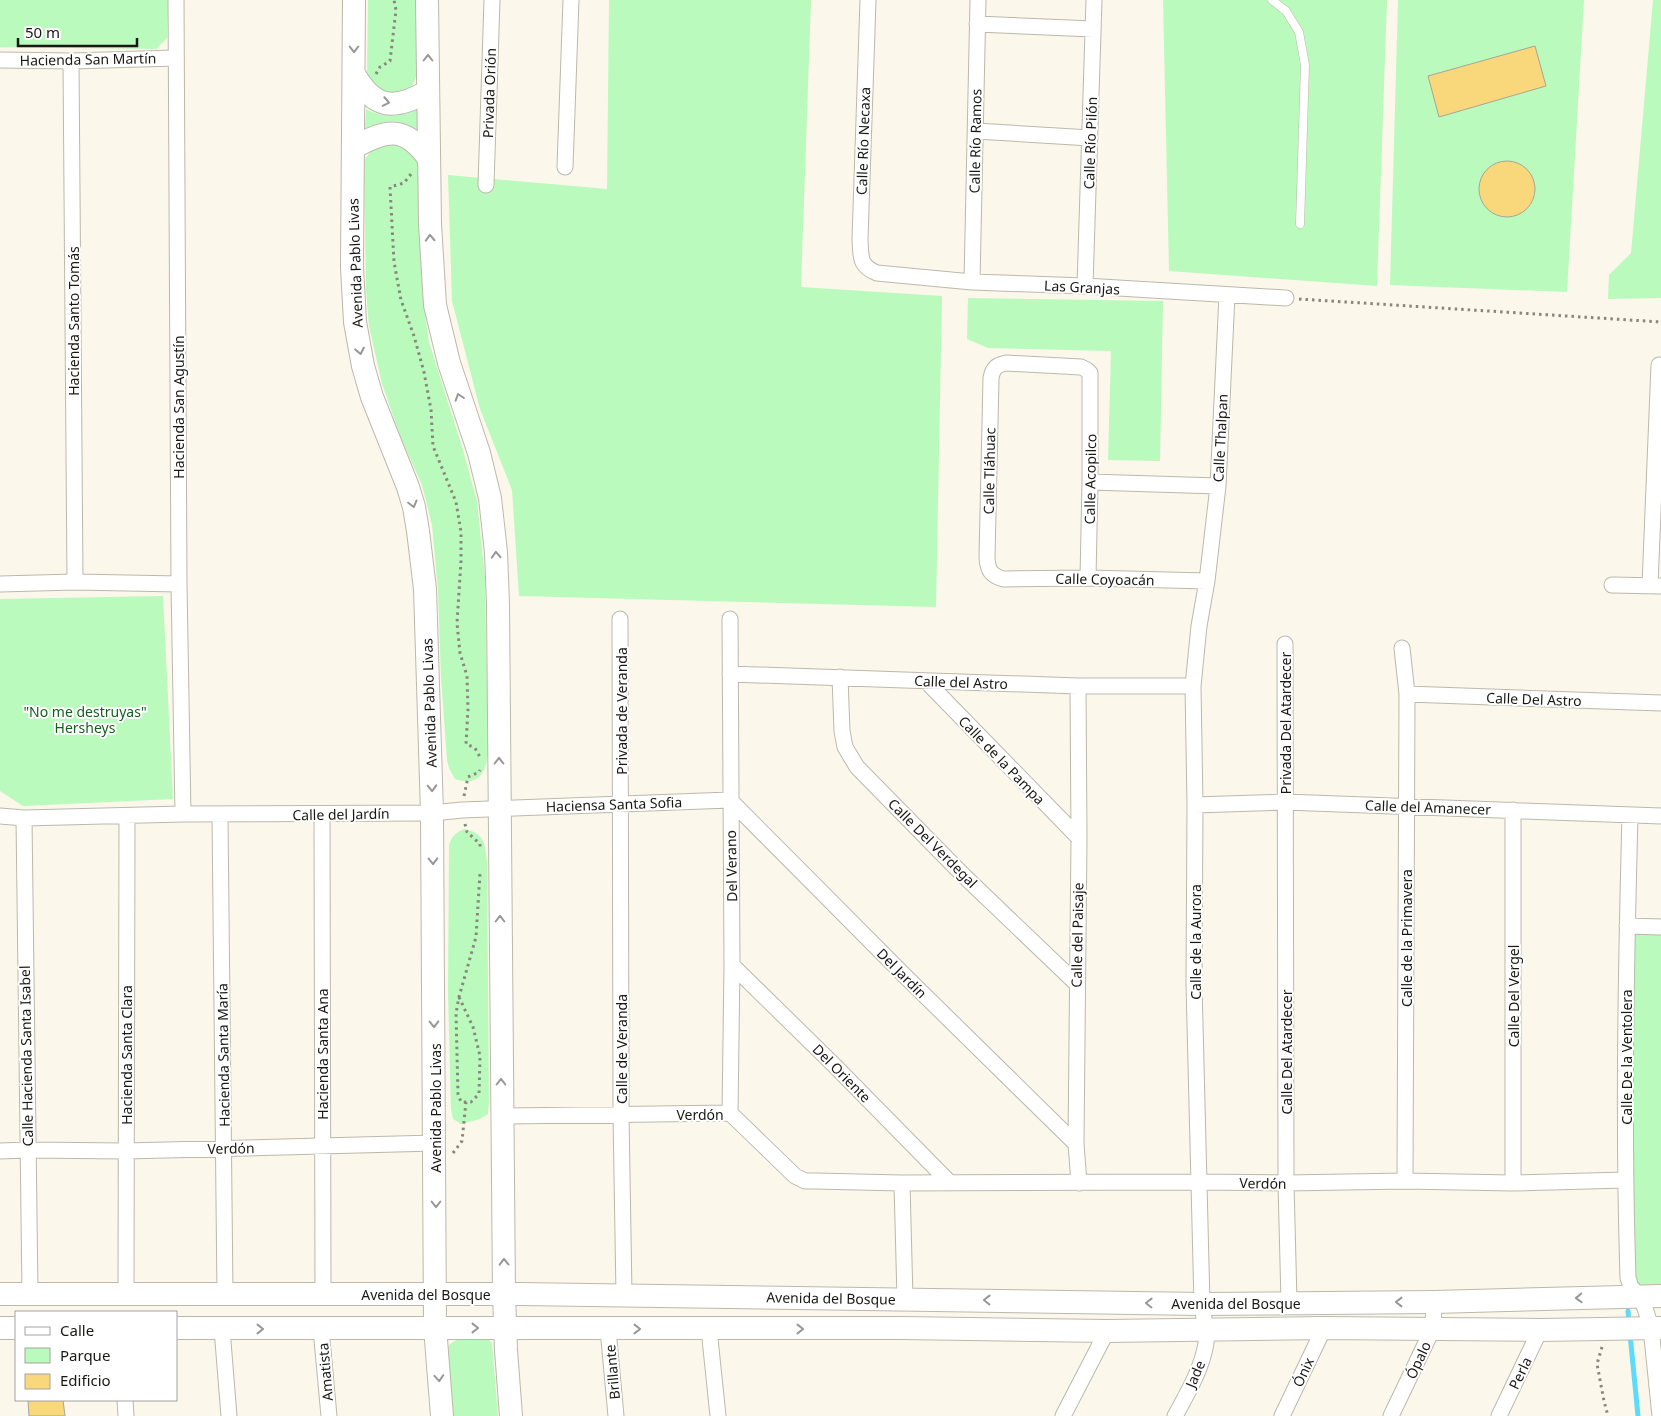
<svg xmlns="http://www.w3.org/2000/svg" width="1661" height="1416" font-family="'Noto Sans',sans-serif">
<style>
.green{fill:#bafabc}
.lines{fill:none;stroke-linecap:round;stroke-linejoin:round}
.stream{stroke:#5ddbfb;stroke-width:5}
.building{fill:#f8d87b;stroke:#a8a499}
.lane-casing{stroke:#bcb8ac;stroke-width:9}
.street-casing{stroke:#bcb8ac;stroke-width:17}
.secondary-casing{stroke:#bcb8ac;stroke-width:24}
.path{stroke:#88867e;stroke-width:3;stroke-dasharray:2.5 4;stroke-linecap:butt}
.lane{stroke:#fff;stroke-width:8}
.street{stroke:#fff;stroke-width:15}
.secondary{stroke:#fff;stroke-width:22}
.oneway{stroke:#989795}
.labels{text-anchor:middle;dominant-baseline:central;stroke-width:4;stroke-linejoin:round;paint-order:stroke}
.street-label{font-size:14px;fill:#191814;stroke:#fff}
.park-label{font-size:14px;fill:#135e1f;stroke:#fff}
</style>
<rect width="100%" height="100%" fill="#fbf7eb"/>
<path class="green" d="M 0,0 L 168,0 L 167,38 L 156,49 L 0,47 Z
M 368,0 L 417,0 L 417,71 C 413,95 403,94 382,94 L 367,76 Z
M 609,0 L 811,0 L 801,287 L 942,296 L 936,607 L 519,596 L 512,490 L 480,409 L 452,301 L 448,175 L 607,189 Z
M 1163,0 L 1387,0 L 1377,286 L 1169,271 Z
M 1398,0 L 1584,0 L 1567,292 L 1390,285 Z
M 1653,0 L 1661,0 L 1661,298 L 1608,299 L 1609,275 L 1631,253 Z
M 418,107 L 418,132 C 403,117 382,119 365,130 L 366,109 C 385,119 399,117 418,107 Z
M 401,143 L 418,162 L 421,252 L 425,315 L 429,342 L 463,450 L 477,501 L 485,578 L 488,753 C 486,774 477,787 455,779 L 449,768 L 447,760 L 441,678 L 438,590 L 432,525 L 422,485 L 401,438 L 382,384 L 369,326 L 366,292 L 364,168 L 365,159 L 374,147 Z
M 968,298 L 1163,301 L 1160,461 L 1108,460 L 1111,351 L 988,348 L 967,339 Z
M 163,596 L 173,799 L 23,806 L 0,791 L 0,599 Z
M 464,829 C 485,833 485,844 487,862 L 489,1101 L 488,1114 L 480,1119 L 461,1124 L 453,1119 L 451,1109 L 448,994 L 449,845 C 452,836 455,833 464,829 Z
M 1627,926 L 1661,927 L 1661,1296 L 1631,1287 Z
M 488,1339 L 492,1343 L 498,1416 L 454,1416 L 447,1353 L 449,1345 L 456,1340 Z"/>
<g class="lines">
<path class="stream" d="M 1628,1311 L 1629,1323
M 1630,1334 L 1638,1416"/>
</g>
<path class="building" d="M 1535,46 L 1546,86 L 1439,117 L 1428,76 Z
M1479 189a28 28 0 1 1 56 0a28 28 0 1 1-56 0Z
M 28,1400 L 63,1400 L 65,1416 L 29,1416 Z"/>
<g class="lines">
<g class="lane-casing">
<path id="lane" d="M 1272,0 L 1286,11 L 1299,32 L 1305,65 L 1300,224"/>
</g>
<g class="street-casing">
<path id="street" d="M 176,0 L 179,584 L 183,814
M 868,0 L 860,239 C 861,257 859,266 877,273 L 972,282 L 1085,286 L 1286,298
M 977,24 L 1093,29
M 0,60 L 71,61 L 176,58
M 71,61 L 75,582
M 976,131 L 1090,138
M 565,167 L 571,0
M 486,185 L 492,0
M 972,282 L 978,0
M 1085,286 L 1094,0
M 1090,482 L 1218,486
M 1088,578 L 1090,482 L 1090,373 L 1087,370 L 1081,367 L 1006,363 C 996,365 993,368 991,378 L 987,558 C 988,571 991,575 1003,579 L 1088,578 L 1207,581
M 0,584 L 75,582 L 179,584
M 1612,585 L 1661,586
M 1650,585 L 1659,365
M 620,619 L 621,1115 L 624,1295
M 730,619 L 732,965 L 730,1113
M 1285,644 L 1286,1183 L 1289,1302
M 1402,648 L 1407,694 L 1405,1181
M 730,674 L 1078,686 L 1193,686
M 840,677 L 842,731 L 845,747 L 857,767 L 962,874 L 1077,984
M 926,681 L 1079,838
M 1078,686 L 1079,838 L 1076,1144 L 1079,1183
M 1407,694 L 1661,703
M 1195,805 L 1285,802 L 1661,816
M 322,814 L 323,1294
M 220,815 L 225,1295
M 1630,815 C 1626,969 1623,1124 1628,1278 L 1631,1287 L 1639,1296 L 1645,1308 L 1651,1328 L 1660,1416
M 0,816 L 24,818 L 183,814 L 432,813 L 462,810 L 730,800 L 906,977 L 1076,1144
M 24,818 L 30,1294
M 1627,926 L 1661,927
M 732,965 L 836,1067 L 950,1183
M 502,1116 L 730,1113 L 795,1176 L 805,1181 L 815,1181 L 902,1183 L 1200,1182 L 1286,1183 L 1405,1181 L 1513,1183 L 1625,1180
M 0,1151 L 27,1150 L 126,1151 L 435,1143
M 902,1183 L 905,1299
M 1513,1183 L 1513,810
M 126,1294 L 127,816
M 222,1329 L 229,1416
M 321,1329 L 329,1416
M 608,1329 L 616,1416
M 709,1329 L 718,1416
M 125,1400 L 126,1416
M 1063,1416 L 1107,1331
M 1175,1416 C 1187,1394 1202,1369 1206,1343 C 1207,1330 1203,1316 1202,1304 L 1194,984 L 1195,805 L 1193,686 L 1199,626 L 1207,581 L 1218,486 L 1227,295
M 1282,1416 L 1324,1328
M 1391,1416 L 1433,1328 L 1434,1302
M 1499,1416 L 1540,1330"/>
</g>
<g class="secondary-casing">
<path id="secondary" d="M 354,0 L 352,267 L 355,322 L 363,366 L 372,397 L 408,487 L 414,507 L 418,531 L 425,589 L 432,813 L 435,1327 L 442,1416
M 427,0 L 430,224 L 435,305 L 449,363 L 479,453 L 490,498 L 496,552 L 498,604 L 504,1294 L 506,1350 L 511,1416
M 354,74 C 374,109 394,111 428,91
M 353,148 C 387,129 405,125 429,159
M 0,1294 L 520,1294 L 1202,1304 L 1434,1302 L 1661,1296
M 0,1328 L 16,1328
M 176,1328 L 903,1328 L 1107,1331 L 1324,1328 L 1540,1330 L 1661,1328"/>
</g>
<path class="path" d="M 376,74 L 380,67 L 390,61 L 396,10 L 394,0
M 411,174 L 404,183 L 390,187 L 394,262 L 401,300 L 414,336 L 424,372 L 431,410 L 433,446 L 456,502 L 461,532 L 461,561 L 457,623 L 460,653 L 467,676 L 468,709 L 466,744 L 475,748 L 480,757
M 1299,299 L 1661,322
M 464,796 L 468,777 L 479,772 L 480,770
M 465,824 L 467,832 L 480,844 L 480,847
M 459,997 L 473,1027 L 480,1056 L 479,1094 L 471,1102 L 461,1102 L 458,1094 L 456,1013 L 459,997 L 476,937 L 480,873
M 453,1153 L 462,1141 L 466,1102
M 1602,1347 L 1597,1364 L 1604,1401 L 1608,1416"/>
<use href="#lane" class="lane"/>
<use href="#street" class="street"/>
<use href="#secondary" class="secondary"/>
</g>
<defs><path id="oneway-chevron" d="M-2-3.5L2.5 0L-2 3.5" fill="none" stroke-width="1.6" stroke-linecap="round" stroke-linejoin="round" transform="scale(1.25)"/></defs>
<g class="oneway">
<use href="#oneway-chevron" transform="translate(354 49) rotate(90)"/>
<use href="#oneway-chevron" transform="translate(428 58) rotate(-90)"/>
<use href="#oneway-chevron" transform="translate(386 102) rotate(11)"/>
<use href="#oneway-chevron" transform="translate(430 238) rotate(-93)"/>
<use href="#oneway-chevron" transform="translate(360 351) rotate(79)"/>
<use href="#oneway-chevron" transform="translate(459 397) rotate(-108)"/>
<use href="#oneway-chevron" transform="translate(413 504) rotate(75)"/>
<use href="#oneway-chevron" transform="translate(496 555) rotate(-93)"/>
<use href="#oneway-chevron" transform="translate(499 761) rotate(-90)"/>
<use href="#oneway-chevron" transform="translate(432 788) rotate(88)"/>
<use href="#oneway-chevron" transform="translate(433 861) rotate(89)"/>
<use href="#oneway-chevron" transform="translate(500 919) rotate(-90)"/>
<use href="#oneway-chevron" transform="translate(434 1024) rotate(89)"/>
<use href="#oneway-chevron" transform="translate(501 1082) rotate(-90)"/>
<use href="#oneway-chevron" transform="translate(436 1204) rotate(90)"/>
<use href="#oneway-chevron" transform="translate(504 1262) rotate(-91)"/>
<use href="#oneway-chevron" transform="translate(1579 1298) rotate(178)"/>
<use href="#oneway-chevron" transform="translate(987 1300) rotate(-179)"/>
<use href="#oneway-chevron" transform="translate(1399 1302) rotate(-180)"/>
<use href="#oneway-chevron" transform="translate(1149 1303) rotate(-179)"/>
<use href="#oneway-chevron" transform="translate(475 1328)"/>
<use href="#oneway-chevron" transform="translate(260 1329)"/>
<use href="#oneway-chevron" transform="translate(637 1329)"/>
<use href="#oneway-chevron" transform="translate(800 1329)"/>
<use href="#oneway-chevron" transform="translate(439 1378) rotate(86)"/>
</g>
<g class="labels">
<g class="street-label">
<text transform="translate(88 59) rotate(-1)">Hacienda San Martín</text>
<text transform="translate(489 93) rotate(-88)">Privada Orión</text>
<text transform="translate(863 141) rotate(-88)">Calle Río Necaxa</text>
<text transform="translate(975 141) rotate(-89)">Calle Río Ramos</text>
<text transform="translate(1090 143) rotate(-88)">Calle Río Pilón</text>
<text transform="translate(355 263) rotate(-92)">Avenida Pablo Livas</text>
<text transform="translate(1082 287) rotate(3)">Las Granjas</text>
<text transform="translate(73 321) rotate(-90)">Hacienda Santo Tomás</text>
<text transform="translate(178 407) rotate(-90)">Hacienda San Agustín</text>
<text transform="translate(1220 438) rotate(-87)">Calle Thalpan</text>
<text transform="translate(989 471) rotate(-89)">Calle Tláhuac</text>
<text transform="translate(1090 479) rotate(-89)">Calle Acopilco</text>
<text transform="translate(1105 579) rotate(1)">Calle Coyoacán</text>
<text transform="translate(961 682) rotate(2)">Calle del Astro</text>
<text transform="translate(1534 699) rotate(2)">Calle Del Astro</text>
<text transform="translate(429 703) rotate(-92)">Avenida Pablo Livas</text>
<text transform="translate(621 711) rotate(-90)">Privada de Veranda</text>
<text transform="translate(1285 723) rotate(-90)">Privada Del Atardecer</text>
<text transform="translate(1002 760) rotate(46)">Calle de la Pampa</text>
<text transform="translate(614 804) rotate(-2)">Haciensa Santa Sofia</text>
<text transform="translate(1428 807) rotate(2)">Calle del Amanecer</text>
<text transform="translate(341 814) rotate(-1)">Calle del Jardín</text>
<text transform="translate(933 843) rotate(45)">Calle Del Verdegal</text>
<text transform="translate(731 866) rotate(-91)">Del Verano</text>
<text transform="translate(1077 935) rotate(-89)">Calle del Paisaje</text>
<text transform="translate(1406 938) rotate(-90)">Calle de la Primavera</text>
<text transform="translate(1195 942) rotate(-90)">Calle de la Aurora</text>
<text transform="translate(902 973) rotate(45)">Del Jardín</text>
<text transform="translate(1513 996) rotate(-90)">Calle Del Vergel</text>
<text transform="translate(621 1049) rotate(-90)">Calle de Veranda</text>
<text transform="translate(1286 1052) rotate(-90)">Calle Del Atardecer</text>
<text transform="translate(322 1054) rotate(-90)">Hacienda Santa Ana</text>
<text transform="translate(126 1055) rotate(-90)">Hacienda Santa Clara</text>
<text transform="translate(223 1055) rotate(-91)">Hacienda Santa María</text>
<text transform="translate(26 1056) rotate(-91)">Calle Hacienda Santa Isabel</text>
<text transform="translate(1626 1057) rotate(-90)">Calle De la Ventolera</text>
<text transform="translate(842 1073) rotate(45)">Del Oriente</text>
<text transform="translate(435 1108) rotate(-90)">Avenida Pablo Livas</text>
<text x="700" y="1114">Verdón</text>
<text transform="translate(231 1148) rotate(-1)">Verdón</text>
<text transform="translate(1263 1183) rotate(1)">Verdón</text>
<text x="426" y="1294">Avenida del Bosque</text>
<text transform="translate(831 1298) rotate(1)">Avenida del Bosque</text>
<text x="1236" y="1303">Avenida del Bosque</text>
<text transform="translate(1418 1360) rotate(-65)">Ópalo</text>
<text transform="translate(325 1372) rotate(-95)">Amatista</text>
<text transform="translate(612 1372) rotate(-95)">Brillante</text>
<text transform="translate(1303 1372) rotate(-65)">Ónix</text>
<text transform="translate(1520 1373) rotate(-64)">Perla</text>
<text transform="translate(1195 1374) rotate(-67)">Jade</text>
</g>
<g class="park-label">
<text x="85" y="711">"No me destruyas"<tspan x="85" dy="16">Hersheys</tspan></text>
</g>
</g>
<rect x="15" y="1311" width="162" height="90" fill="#ffffff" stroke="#a3a3a1"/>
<rect x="25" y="1327" width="25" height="8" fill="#ffffff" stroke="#a3a3a1"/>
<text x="60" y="1336" font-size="15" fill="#191814">Calle</text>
<rect x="25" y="1348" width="25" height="15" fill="#bafabc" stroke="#a3a3a1"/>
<text x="60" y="1361" font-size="15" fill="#191814">Parque</text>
<rect x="25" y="1374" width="25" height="15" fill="#f8d87b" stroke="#a3a3a1"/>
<text x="60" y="1386" font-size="15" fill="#191814">Edificio</text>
<path d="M18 38v8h119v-8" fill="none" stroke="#191814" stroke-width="2.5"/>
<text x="25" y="38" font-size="15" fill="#191814" stroke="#ffffff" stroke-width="4" paint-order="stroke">50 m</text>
</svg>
